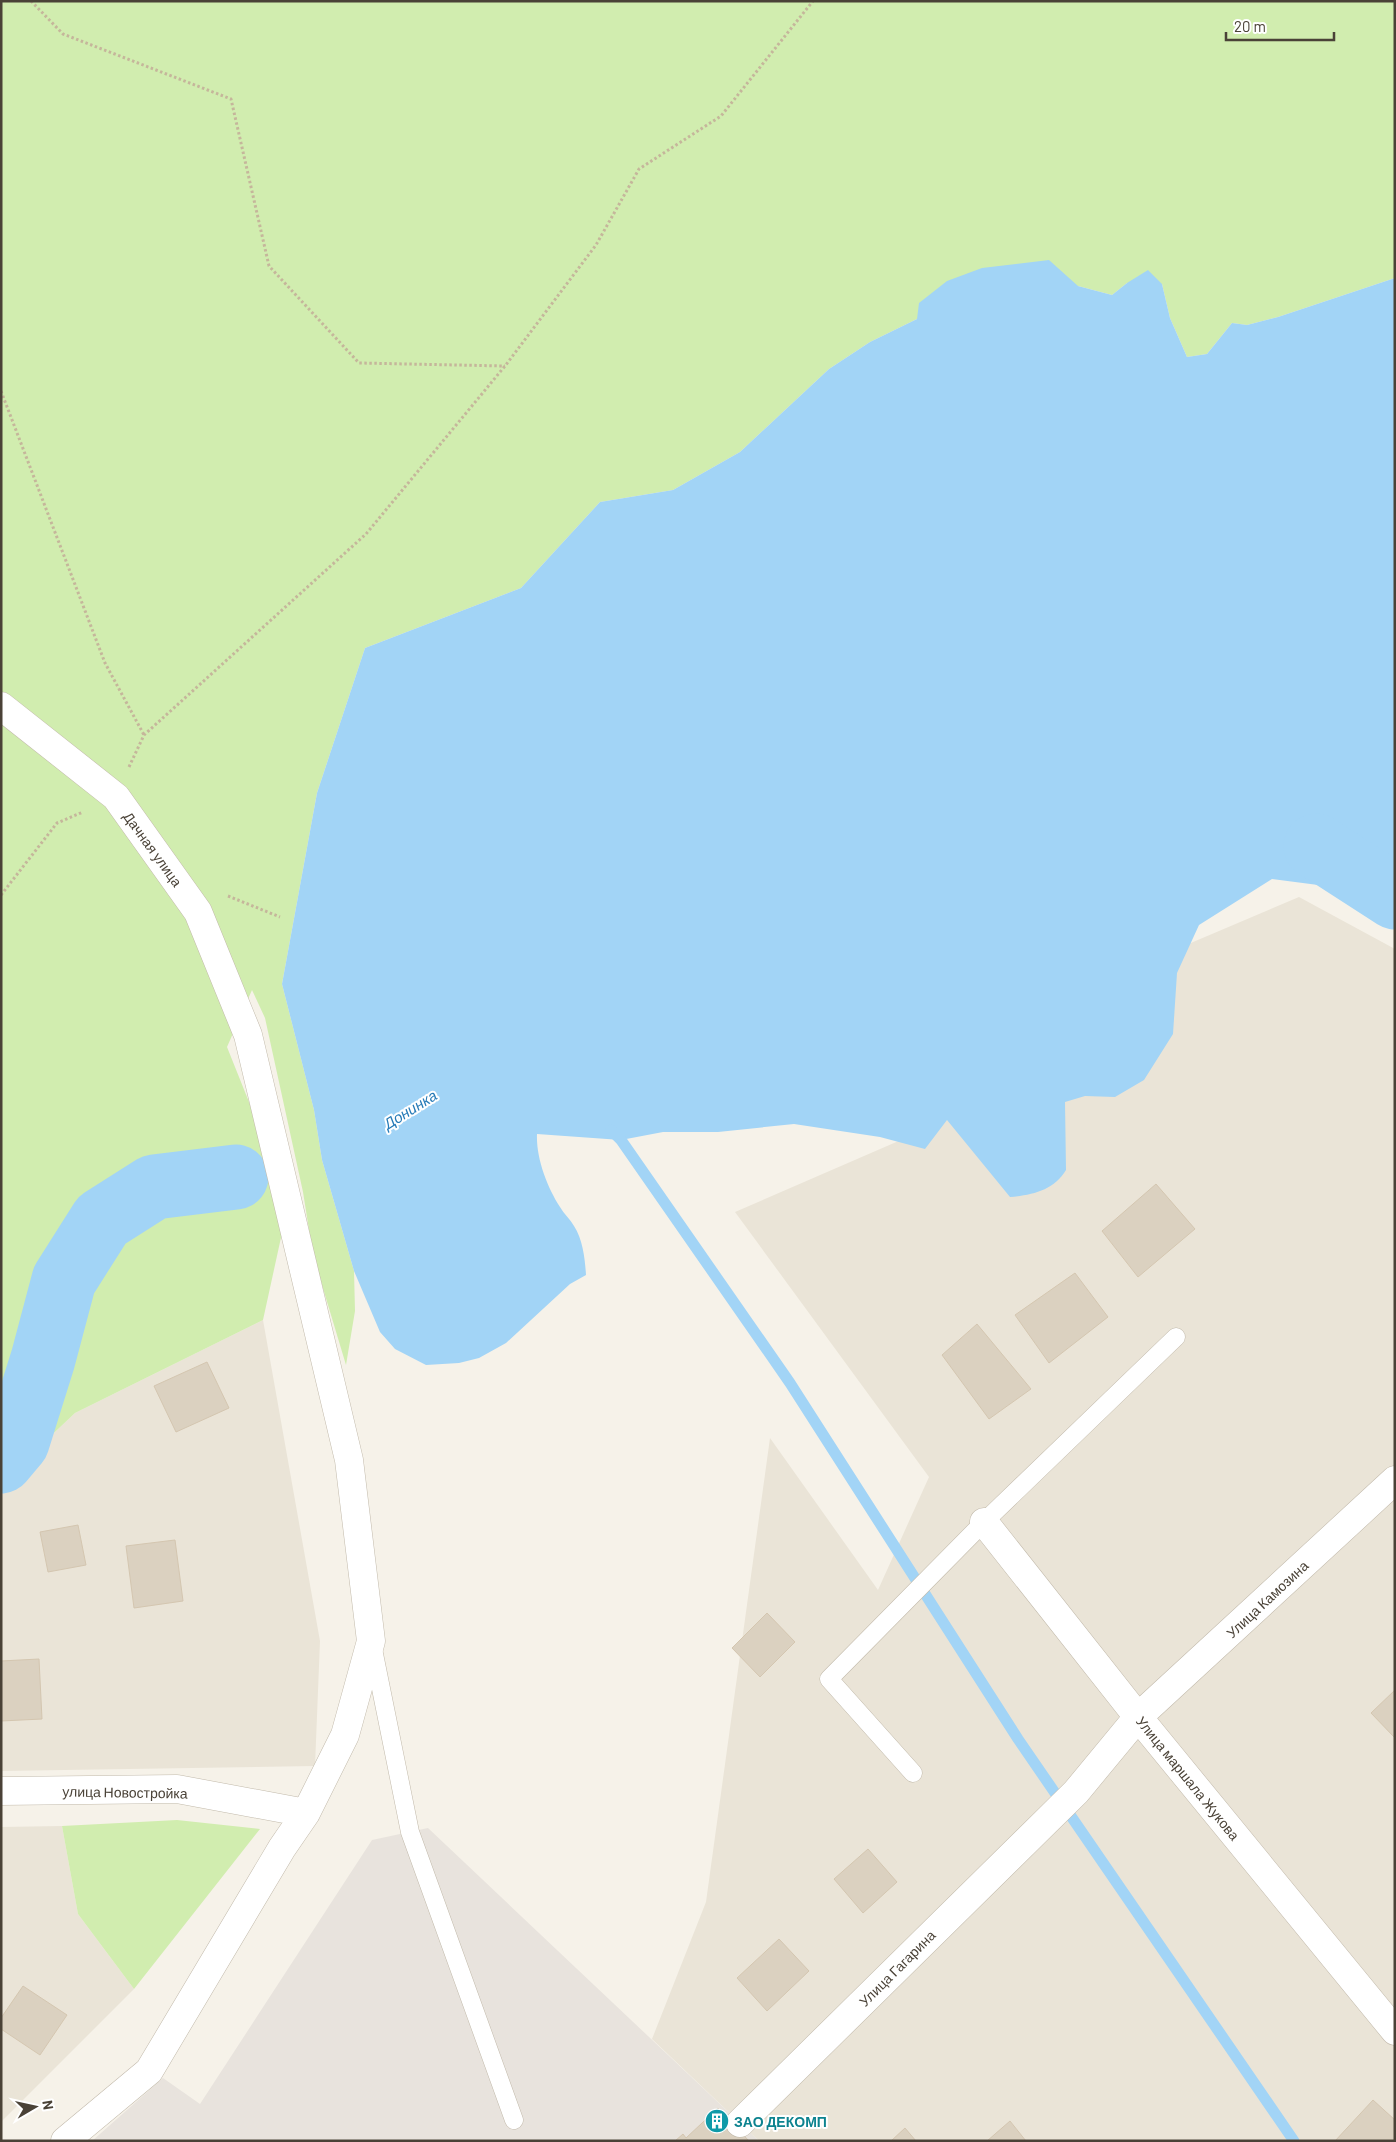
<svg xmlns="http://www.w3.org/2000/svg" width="1396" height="2142" font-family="Barlow,sans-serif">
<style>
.residential{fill:#eae4d7}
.industrial{fill:#e8e3dd}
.green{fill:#d1edaf}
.water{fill:#a2d4f6}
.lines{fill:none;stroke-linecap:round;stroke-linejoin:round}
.stream{stroke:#a2d4f6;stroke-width:11}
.river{stroke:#a2d4f6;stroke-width:65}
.building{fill:#dbd1c0;stroke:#d4c6b0}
.lane-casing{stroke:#c2baab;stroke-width:19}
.street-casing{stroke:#c2baab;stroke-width:29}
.path{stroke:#c5b69b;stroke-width:3;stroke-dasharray:2.5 2.5;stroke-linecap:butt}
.lane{stroke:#fff;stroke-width:18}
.street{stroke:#fff;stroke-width:28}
.labels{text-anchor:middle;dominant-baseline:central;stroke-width:4;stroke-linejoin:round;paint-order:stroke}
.street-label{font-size:14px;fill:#4a4237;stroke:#fff}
.culture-label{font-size:14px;font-weight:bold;fill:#0d838f;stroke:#fff;text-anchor:start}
.water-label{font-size:15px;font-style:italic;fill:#257ab7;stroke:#fff}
</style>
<rect width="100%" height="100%" fill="#f6f2e9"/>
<path class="residential" d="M 1299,897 L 1395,949 L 1395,2141 L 759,2141 L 652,2039 L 706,1902 L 770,1438 L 878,1590 L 929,1477 L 735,1212 L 947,1120 L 1033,1010 Z
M 263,1320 L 320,1641 L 315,1766 L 1,1771 L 1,1483 L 75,1413 Z
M 62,1826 L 78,1914 L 134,1989 L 1,2122 L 1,1827 Z"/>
<path class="industrial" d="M 428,1828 L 759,2141 L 92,2141 L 163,2078 L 200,2104 L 372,1840 Z"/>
<path class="green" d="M 1,1 L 1395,1 L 1395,278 L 1278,317 L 1247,325 L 1232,323 L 1207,354 L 1187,357 L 1170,318 L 1162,284 L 1127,283 L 1112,295 L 1078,286 L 917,319 L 870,342 L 829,369 L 740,452 L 673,490 L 600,502 L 521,588 L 365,648 L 317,793 L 282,984 L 314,1110 L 322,1160 L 354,1271 L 355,1311 L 346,1365 L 313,1255 L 303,1192 L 265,1018 L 252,990 L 227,1047 L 255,1117 L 282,1233 L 263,1320 L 75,1413 L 1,1483 Z
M 177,1820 L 260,1829 L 134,1989 L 78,1914 L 62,1826 Z"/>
<path class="water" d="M 1049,260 L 1078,286 L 1112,295 L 1127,283 L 1148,270 L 1162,284 L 1170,318 L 1187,357 L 1207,354 L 1232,323 L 1247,325 L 1278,317 L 1395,278 L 1395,895 L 1272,879 L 1199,925 L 1177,973 L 1173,1034 L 1144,1080 L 1115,1097 L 1085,1096 L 1065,1102 L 1066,1170 C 1054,1190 1033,1195 1010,1197 L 947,1120 L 925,1149 L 880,1137 L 794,1124 L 718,1132 L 663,1132 L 621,1140 L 537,1134 C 536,1158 547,1187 560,1207 C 564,1214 570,1219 574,1226 C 583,1240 585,1259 586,1275 L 570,1284 L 506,1343 L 479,1358 L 459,1363 L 426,1365 L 395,1349 L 380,1332 L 354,1271 L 322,1160 L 314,1110 L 282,984 L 317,793 L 365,648 L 521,588 L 600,502 L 673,490 L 740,452 L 829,369 L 870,342 L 917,319 L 919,303 L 947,281 L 982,268 Z"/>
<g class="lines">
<path class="stream" d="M 611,1130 L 621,1140 L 790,1383 L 1018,1739 L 1294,2141"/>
<path class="river" d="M 1316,846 L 1395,897
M 1,1461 L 17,1442 L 43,1359 L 64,1280 L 102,1220 L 154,1187 L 236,1177"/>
</g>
<path class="building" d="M 1156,1184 L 1195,1229 L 1138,1277 L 1102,1231 Z
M 1075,1273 L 1108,1317 L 1049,1363 L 1015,1315 Z
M 977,1324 L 1031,1389 L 989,1419 L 942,1355 Z
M 207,1362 L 229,1408 L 176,1432 L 154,1386 Z
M 78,1525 L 86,1565 L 48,1572 L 40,1532 Z
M 175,1540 L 183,1601 L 134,1608 L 126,1546 Z
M 767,1613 L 795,1642 L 760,1677 L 732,1648 Z
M 39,1659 L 42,1719 L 1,1721 L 1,1661 Z
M 1395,1690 L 1395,1738 L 1371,1713 Z
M 868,1849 L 897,1882 L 863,1913 L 834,1879 Z
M 779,1939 L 809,1971 L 767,2011 L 737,1978 Z
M 23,1986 L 67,2015 L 40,2055 L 1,2029 L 1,2018 Z
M 1373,2100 L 1395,2120 L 1395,2141 L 1335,2141 Z
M 718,2108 L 749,2141 L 675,2141 L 683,2134 L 686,2138 Z
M 1010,2121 L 1026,2141 L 987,2141 Z
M 905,2128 L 916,2141 L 891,2141 Z"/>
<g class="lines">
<g class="lane-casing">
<path id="lane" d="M 373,1649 L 410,1832 L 514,2120
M 913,1773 L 829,1679 L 984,1522 L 1176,1337"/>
</g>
<g class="street-casing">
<path id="street" d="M 1,706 L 116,797 L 198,912 L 248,1035 L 349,1460 L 371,1641 L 345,1735 L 306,1813 L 282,1848 L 149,2071 L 65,2141
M 984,1522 L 1138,1717 L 1395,2031
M 1,1791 L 177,1789 L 306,1813
M 740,2123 L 1076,1792 L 1138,1717 L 1395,1480"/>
</g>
<path class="path" d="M 31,1 L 63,34 L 231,99 L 269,266 L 359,363 L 505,366
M 1,391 L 105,663 L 144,735
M 129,767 L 144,735 L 366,534 L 505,366 L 596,245 L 639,169 L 721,116 L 813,1
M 1,895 L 57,823 L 83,812
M 228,896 L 280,917"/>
<use href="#lane" class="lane"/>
<use href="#street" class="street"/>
</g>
<defs>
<g id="building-disc" transform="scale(1.25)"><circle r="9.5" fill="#0f9aa8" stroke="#fff"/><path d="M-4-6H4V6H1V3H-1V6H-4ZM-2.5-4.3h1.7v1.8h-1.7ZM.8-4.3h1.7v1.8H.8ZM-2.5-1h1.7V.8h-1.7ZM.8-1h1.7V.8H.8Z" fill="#fff"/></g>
</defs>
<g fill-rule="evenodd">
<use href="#building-disc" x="717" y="2121"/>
</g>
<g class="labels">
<g class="street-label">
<text transform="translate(153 849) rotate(54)">Дачная улица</text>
<text transform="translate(1267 1599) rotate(-43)">Улица Камозина</text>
<text transform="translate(1188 1778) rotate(51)">Улица маршала Жукова</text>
<text transform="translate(125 1792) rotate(1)">улица Новостройка</text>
<text transform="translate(897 1968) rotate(-45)">Улица Гагарина</text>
</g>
<g class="culture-label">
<text x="734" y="2121">ЗАО ДЕКОМП</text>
</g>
<g class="water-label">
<text transform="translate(410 1109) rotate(-32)">Донинка</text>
</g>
</g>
<rect width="1396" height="2142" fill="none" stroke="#4a4237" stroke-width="5"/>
<g transform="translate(35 2107) rotate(81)" stroke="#ffffff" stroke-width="4" paint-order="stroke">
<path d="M0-4L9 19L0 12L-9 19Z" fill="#4a4237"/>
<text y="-8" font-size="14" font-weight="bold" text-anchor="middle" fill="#4a4237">N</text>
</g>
<path d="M1226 32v8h108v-8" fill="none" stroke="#4a4237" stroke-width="2.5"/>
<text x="1234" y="32" font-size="15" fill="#4a4237" stroke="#ffffff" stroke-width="4" paint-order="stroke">20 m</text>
</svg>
